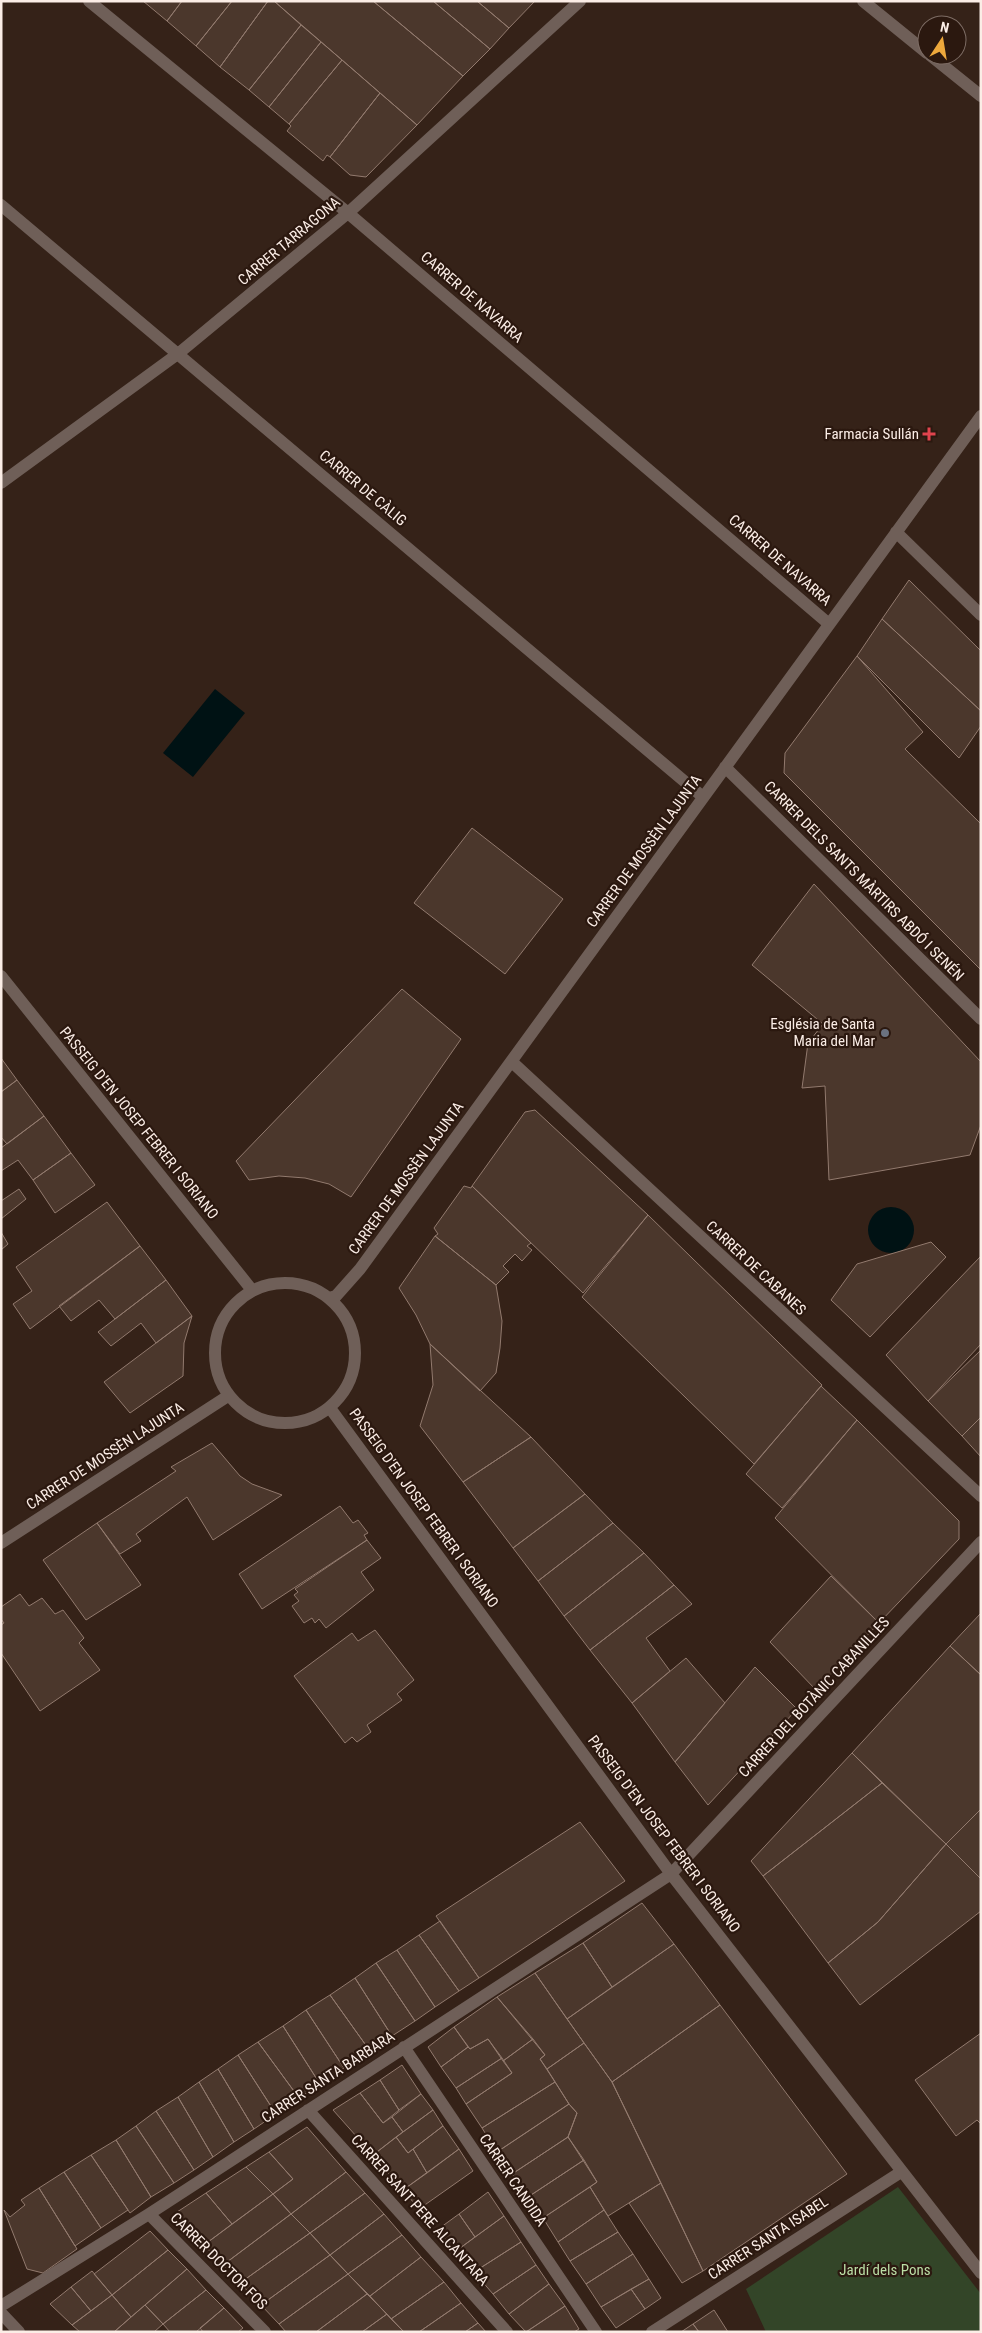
<svg xmlns="http://www.w3.org/2000/svg" width="982" height="2333" font-family="'Roboto Condensed',sans-serif">
<style>
.green{fill:#334528}
.water{fill:#001214}
.building{fill:#4b372c;stroke:#927a6e}
.lines{fill:none;stroke-linecap:round;stroke-linejoin:round}
.minor{stroke:#6f5f58;stroke-width:12}
.health-dot{fill:#e0444e;stroke:#2b180f;stroke-width:2}
.worship-dot{fill:#6b7280;stroke:#2b180f;stroke-width:2}
.labels{text-anchor:middle;dominant-baseline:central;stroke-width:4.5;stroke-linejoin:round;paint-order:stroke}
.street-label{font-size:15px;fill:#fbede6;stroke:#2b180f}
.poi-label{font-size:15px;fill:#fbede6;stroke:#2b180f;text-anchor:end}
.park-label{font-size:15px;fill:#badda5;stroke:#2b180f}
</style>
<rect width="100%" height="100%" fill="#352218"/>
<path class="green" d="M 898,2187 L 981,2294 L 981,2332 L 766,2332 L 746,2289 Z"/>
<path class="water" d="M 215,689 L 245,713 L 193,777 L 163,753 Z
M868 1230a23 23 0 1 1 46 0a23 23 0 1 1-46 0Z"/>
<path class="building" d="M 143,1 L 182,1 L 167,21 Z
M 182,1 L 232,1 L 196,46 L 167,21 Z
M 232,1 L 268,1 L 220,67 L 196,46 Z
M 268,1 L 274,1 L 301,25 L 249,90 L 220,67 Z
M 274,1 L 373,1 L 463,76 L 417,125 Z
M 373,1 L 433,1 L 490,49 L 463,76 Z
M 433,1 L 477,1 L 509,28 L 490,49 Z
M 477,1 L 535,1 L 509,28 Z
M 301,25 L 321,42 L 269,107 L 249,90 Z
M 321,42 L 342,60 L 289,124 L 269,107 Z
M 342,60 L 380,93 L 330,157 L 327,155 L 323,161 L 287,131 L 291,126 L 289,124 Z
M 380,93 L 417,125 L 366,177 L 350,175 L 330,157 Z
M 909,580 L 981,651 L 981,711 L 882,619 Z
M 882,619 L 981,711 L 981,726 L 959,758 L 857,656 Z
M 857,656 L 923,732 L 905,749 L 981,824 L 981,970 L 784,773 L 785,753 Z
M 472,828 L 563,899 L 505,974 L 414,903 Z
M 814,884 L 981,1062 L 981,1125 L 970,1155 L 829,1180 L 825,1086 L 802,1088 L 808,1043 L 823,1024 L 752,965 Z
M 402,989 L 461,1039 L 351,1197 L 329,1184 L 305,1178 L 279,1176 L 249,1180 L 236,1161 Z
M 1,1058 L 17,1080 L 1,1092 Z
M 17,1080 L 44,1116 L 7,1144 L 1,1137 L 1,1092 Z
M 535,1110 L 648,1215 L 583,1293 L 472,1186 L 525,1112 Z
M 44,1116 L 71,1153 L 33,1180 L 18,1160 L 1,1171 L 1,1148 Z
M 71,1153 L 95,1185 L 55,1213 L 33,1180 Z
M 464,1186 L 471,1188 L 472,1186 L 531,1243 L 527,1246 L 532,1250 L 522,1261 L 515,1254 L 503,1266 L 509,1272 L 496,1285 L 435,1236 L 438,1234 L 434,1228 Z
M 19,1189 L 26,1199 L 1,1219 L 1,1201 Z
M 107,1202 L 140,1246 L 30,1329 L 13,1304 L 32,1291 L 16,1267 Z
M 648,1215 L 822,1385 L 754,1464 L 582,1297 Z
M 1,1232 L 8,1244 L 1,1250 Z
M 435,1236 L 496,1285 L 502,1321 L 500,1348 L 496,1373 L 480,1391 L 430,1344 L 416,1315 L 399,1288 Z
M 931,1242 L 946,1257 L 870,1337 L 831,1300 L 857,1264 Z
M 140,1246 L 166,1280 L 115,1319 L 99,1300 L 71,1321 L 59,1306 Z
M 981,1256 L 981,1344 L 928,1401 L 886,1355 Z
M 166,1280 L 192,1316 L 156,1343 L 141,1323 L 111,1346 L 98,1332 Z
M 192,1316 L 184,1343 L 183,1376 L 130,1413 L 104,1382 Z
M 430,1344 L 531,1437 L 463,1482 L 420,1426 L 433,1385 Z
M 981,1350 L 981,1417 L 962,1436 L 928,1401 Z
M 821,1386 L 857,1420 L 782,1508 L 746,1474 Z
M 981,1417 L 981,1457 L 962,1436 Z
M 857,1420 L 959,1521 L 959,1539 L 879,1623 L 775,1518 Z
M 531,1437 L 585,1494 L 513,1548 L 463,1482 Z
M 212,1443 L 240,1476 L 252,1484 L 282,1495 L 213,1540 L 187,1497 L 136,1534 L 141,1541 L 120,1554 L 97,1523 L 176,1471 L 171,1467 Z
M 585,1494 L 613,1523 L 538,1581 L 513,1548 Z
M 340,1506 L 353,1523 L 358,1520 L 368,1533 L 364,1535 L 367,1540 L 262,1609 L 239,1574 Z
M 97,1523 L 141,1585 L 86,1620 L 43,1560 Z
M 613,1523 L 644,1553 L 564,1616 L 538,1581 Z
M 367,1540 L 381,1558 L 361,1572 L 374,1590 L 326,1628 L 319,1619 L 315,1623 L 312,1618 L 304,1623 L 292,1606 L 299,1601 L 294,1595 L 298,1592 L 295,1589 Z
M 644,1553 L 674,1585 L 590,1650 L 564,1616 Z
M 831,1576 L 879,1623 L 816,1690 L 770,1642 Z
M 674,1585 L 692,1604 L 646,1638 L 670,1671 L 632,1703 L 590,1650 Z
M 20,1594 L 29,1606 L 42,1598 L 55,1614 L 63,1610 L 84,1638 L 79,1643 L 100,1670 L 40,1711 L 1,1653 L 1,1625 L 4,1623 L 1,1619 L 1,1607 Z
M 981,1613 L 981,1675 L 950,1646 Z
M 375,1630 L 414,1680 L 397,1694 L 402,1700 L 367,1725 L 371,1732 L 357,1742 L 352,1737 L 345,1743 L 294,1676 L 352,1633 L 358,1641 Z
M 950,1646 L 981,1675 L 981,1809 L 946,1844 L 852,1753 Z
M 686,1658 L 725,1703 L 675,1762 L 632,1703 Z
M 755,1667 L 797,1709 L 708,1805 L 675,1762 Z
M 852,1753 L 882,1783 L 763,1876 L 751,1861 Z
M 882,1783 L 946,1844 L 878,1922 L 828,1963 L 763,1876 Z
M 981,1809 L 981,1879 L 946,1844 Z
M 580,1822 L 625,1881 L 479,1978 L 436,1916 Z
M 946,1844 L 981,1879 L 981,1911 L 860,2005 L 828,1963 L 878,1922 Z
M 642,1903 L 674,1944 L 612,1987 L 583,1943 Z
M 440,1921 L 479,1978 L 459,1991 L 419,1935 Z
M 419,1935 L 459,1991 L 435,2007 L 397,1950 Z
M 583,1943 L 612,1987 L 567,2019 L 535,1973 Z
M 674,1944 L 720,2005 L 612,2082 L 567,2019 Z
M 397,1950 L 435,2007 L 415,2021 L 376,1963 Z
M 376,1963 L 415,2021 L 392,2036 L 355,1978 Z
M 535,1973 L 584,2043 L 547,2069 L 540,2059 L 545,2055 L 497,1997 Z
M 355,1978 L 392,2036 L 370,2051 L 330,1995 Z
M 330,1995 L 370,2051 L 344,2068 L 306,2010 Z
M 497,1997 L 533,2039 L 503,2061 L 488,2039 L 470,2049 L 454,2027 Z
M 720,2005 L 847,2174 L 703,2271 L 612,2082 Z
M 306,2010 L 344,2068 L 320,2084 L 283,2026 Z
M 283,2026 L 320,2084 L 299,2098 L 258,2042 Z
M 454,2027 L 468,2047 L 441,2067 L 428,2047 Z
M 981,2033 L 981,2124 L 977,2120 L 956,2136 L 915,2080 Z
M 488,2039 L 502,2058 L 456,2088 L 441,2067 L 468,2047 L 470,2049 Z
M 533,2039 L 545,2055 L 540,2059 L 555,2082 L 482,2128 L 466,2104 L 512,2073 L 503,2061 Z
M 258,2042 L 299,2098 L 276,2114 L 238,2055 Z
M 584,2043 L 612,2082 L 661,2183 L 608,2216 L 590,2187 L 597,2182 L 568,2137 L 577,2113 L 569,2104 L 547,2069 Z
M 238,2055 L 276,2114 L 254,2129 L 218,2069 Z
M 502,2058 L 512,2073 L 466,2104 L 456,2088 Z
M 402,2065 L 421,2094 L 399,2110 L 380,2080 Z
M 218,2069 L 254,2129 L 234,2142 L 199,2082 Z
M 380,2080 L 399,2110 L 383,2123 L 360,2093 Z
M 199,2082 L 234,2142 L 213,2157 L 178,2097 Z
M 555,2082 L 569,2104 L 497,2152 L 482,2128 Z
M 360,2093 L 383,2123 L 392,2117 L 403,2132 L 373,2155 L 333,2110 Z
M 421,2094 L 433,2110 L 403,2132 L 392,2117 Z
M 178,2097 L 213,2157 L 194,2170 L 156,2111 Z
M 569,2104 L 577,2113 L 568,2137 L 512,2174 L 497,2152 Z
M 433,2110 L 443,2126 L 408,2153 L 396,2137 Z
M 156,2111 L 194,2170 L 174,2183 L 136,2126 Z
M 136,2126 L 174,2183 L 151,2197 L 116,2140 Z
M 443,2126 L 459,2149 L 427,2173 L 413,2149 Z
M 307,2127 L 346,2172 L 291,2214 L 273,2194 L 293,2179 L 269,2152 Z
M 396,2137 L 408,2153 L 413,2149 L 427,2173 L 403,2190 L 373,2155 Z
M 568,2137 L 584,2160 L 528,2197 L 512,2174 Z
M 116,2140 L 151,2197 L 130,2213 L 91,2155 Z
M 459,2149 L 473,2171 L 419,2209 L 403,2190 Z
M 269,2152 L 293,2179 L 273,2194 L 246,2167 Z
M 91,2155 L 128,2210 L 101,2228 L 64,2172 Z
M 584,2160 L 597,2182 L 543,2218 L 528,2197 Z
M 246,2167 L 273,2194 L 232,2224 L 206,2193 Z
M 64,2172 L 101,2228 L 75,2246 L 39,2188 Z
M 346,2172 L 365,2193 L 310,2233 L 291,2214 Z
M 661,2183 L 703,2271 L 682,2283 L 629,2203 Z
M 590,2187 L 604,2210 L 558,2242 L 543,2218 Z
M 39,2188 L 77,2249 L 43,2273 L 27,2269 L 4,2210 L 10,2217 L 25,2205 L 21,2200 Z
M 488,2192 L 504,2216 L 475,2237 L 459,2214 Z
M 206,2193 L 232,2224 L 204,2245 L 174,2214 Z
M 365,2193 L 384,2214 L 330,2255 L 310,2233 Z
M 273,2194 L 291,2214 L 223,2265 L 204,2245 Z
M 604,2210 L 618,2232 L 570,2261 L 558,2242 Z
M 291,2214 L 310,2233 L 240,2283 L 223,2265 Z
M 384,2214 L 402,2235 L 348,2274 L 330,2255 Z
M 459,2214 L 475,2237 L 456,2251 L 437,2230 Z
M 504,2216 L 521,2242 L 474,2272 L 456,2251 Z
M 150,2231 L 168,2250 L 112,2295 L 94,2274 Z
M 618,2232 L 633,2254 L 586,2284 L 570,2261 Z
M 310,2233 L 330,2255 L 261,2305 L 240,2283 Z
M 402,2235 L 421,2257 L 370,2296 L 348,2274 Z
M 521,2242 L 536,2265 L 493,2294 L 474,2272 Z
M 168,2250 L 187,2269 L 131,2317 L 112,2295 Z
M 633,2254 L 649,2279 L 601,2307 L 586,2284 Z
M 330,2255 L 348,2274 L 279,2324 L 261,2305 Z
M 421,2257 L 444,2282 L 391,2319 L 370,2296 Z
M 536,2265 L 549,2284 L 509,2314 L 493,2294 Z
M 187,2269 L 206,2290 L 163,2324 L 145,2305 Z
M 92,2271 L 112,2295 L 91,2311 L 71,2287 Z
M 348,2274 L 367,2294 L 316,2332 L 286,2332 L 279,2324 Z
M 649,2279 L 661,2298 L 645,2309 L 631,2289 Z
M 444,2282 L 461,2303 L 419,2332 L 404,2332 L 391,2319 Z
M 549,2284 L 565,2306 L 526,2332 L 509,2314 Z
M 71,2287 L 91,2311 L 72,2325 L 50,2304 Z
M 631,2289 L 645,2309 L 616,2328 L 601,2307 Z
M 206,2290 L 224,2308 L 196,2332 L 170,2332 L 163,2324 Z
M 367,2294 L 387,2314 L 362,2332 L 316,2332 Z
M 112,2295 L 131,2317 L 114,2332 L 80,2332 L 72,2325 Z
M 461,2303 L 478,2323 L 465,2332 L 419,2332 Z
M 145,2305 L 163,2324 L 154,2332 L 114,2332 Z
M 565,2306 L 579,2329 L 574,2332 L 526,2332 Z
M 224,2308 L 243,2328 L 238,2332 L 203,2332 L 200,2328 Z
M 714,2310 L 728,2332 L 699,2332 L 693,2324 Z
M 387,2314 L 404,2332 L 362,2332 Z
M 478,2323 L 486,2332 L 465,2332 Z
M 693,2324 L 699,2332 L 681,2332 Z"/>
<g class="lines">
<path class="minor" d="M 89,1 L 348,213 L 829,624
M 863,1 L 927,53
M 930,55 L 981,96
M 1,205 L 703,797
M 1,483 L 179,353 L 348,213 L 580,1
M 896,532 L 981,615
M 725,767 L 981,1019
M 1,976 L 252,1290
M 512,1062 L 981,1496
M215 1353a70 70 0 1 1 140 0a70 70 0 1 1-140 0Z
M 329,1298 L 336,1296 L 360,1269 L 981,416
M 330,1408 L 671,1874 L 981,2273
M 1,1543 L 228,1396
M 404,2047 L 596,2332
M 308,2110 L 507,2332
M 149,2214 L 265,2332
M 1,2306 L 149,2214 L 671,1874 L 981,1542
M 1,2313 L 19,2332
M 652,2332 L 901,2172"/>
</g>
<path class="health-dot" d="M926.5 426.5h5v5h5v5h-5v5h-5v-5h-5v-5h5z"/>
<circle class="worship-dot" cx="885" cy="1033" r="5"/>
<g class="labels">
<g class="street-label">
<text transform="translate(289 241) rotate(-40)">CARRER TARRAGONA</text>
<text transform="translate(472 297) rotate(41)">CARRER DE NAVARRA</text>
<text transform="translate(363 488) rotate(40)">CARRER DE CÀLIG</text>
<text transform="translate(780 560) rotate(41)">CARRER DE NAVARRA</text>
<text transform="translate(644 851) rotate(-54)">CARRER DE MOSSÈN LAJUNTA</text>
<text transform="translate(864 881) rotate(45)">CARRER DELS SANTS MÀRTIRS ABDÓ I SENÉN</text>
<text transform="translate(139 1123) rotate(51)">PASSEIG D'EN JOSEP FEBRER I SORIANO</text>
<text transform="translate(406 1178) rotate(-54)">CARRER DE MOSSÈN LAJUNTA</text>
<text transform="translate(756 1268) rotate(43)">CARRER DE CABANES</text>
<text transform="translate(105 1456) rotate(-33)">CARRER DE MOSSÈN LAJUNTA</text>
<text transform="translate(424 1508) rotate(54)">PASSEIG D'EN JOSEP FEBRER I SORIANO</text>
<text transform="translate(814 1697) rotate(-47)">CARRER DEL BOTÀNIC CABANILLES</text>
<text transform="translate(664 1834) rotate(53)">PASSEIG D'EN JOSEP FEBRER I SORIANO</text>
<text transform="translate(328 2077) rotate(-33)">CARRER SANTA BARBARA</text>
<text transform="translate(513 2180) rotate(56)">CARRER CANDIDA</text>
<text transform="translate(420 2210) rotate(48)">CARRER SANT PERE ALCANTARA</text>
<text transform="translate(768 2238) rotate(-33)">CARRER SANTA ISABEL</text>
<text transform="translate(219 2261) rotate(45)">CARRER DOCTOR FOS</text>
</g>
<g class="poi-label">
<text x="919" y="434">Farmacia Sullán</text>
<text x="875" y="1024">Església de Santa<tspan x="875" dy="17">Maria del Mar</tspan></text>
</g>
<g class="park-label">
<text x="885" y="2270">Jardí dels Pons</text>
</g>
</g>
<rect width="982" height="2333" fill="none" stroke="#fbede6" stroke-width="5"/>
<g transform="translate(942 40) rotate(12)"><circle r="24" fill="#2b180f" stroke="#7e6d65"/>
<path d="M0-4L9 19L0 12L-9 19Z" fill="#eda83c"/>
<text y="-8" font-size="14" font-weight="bold" text-anchor="middle" fill="#fbede6">N</text>
</g>
</svg>
